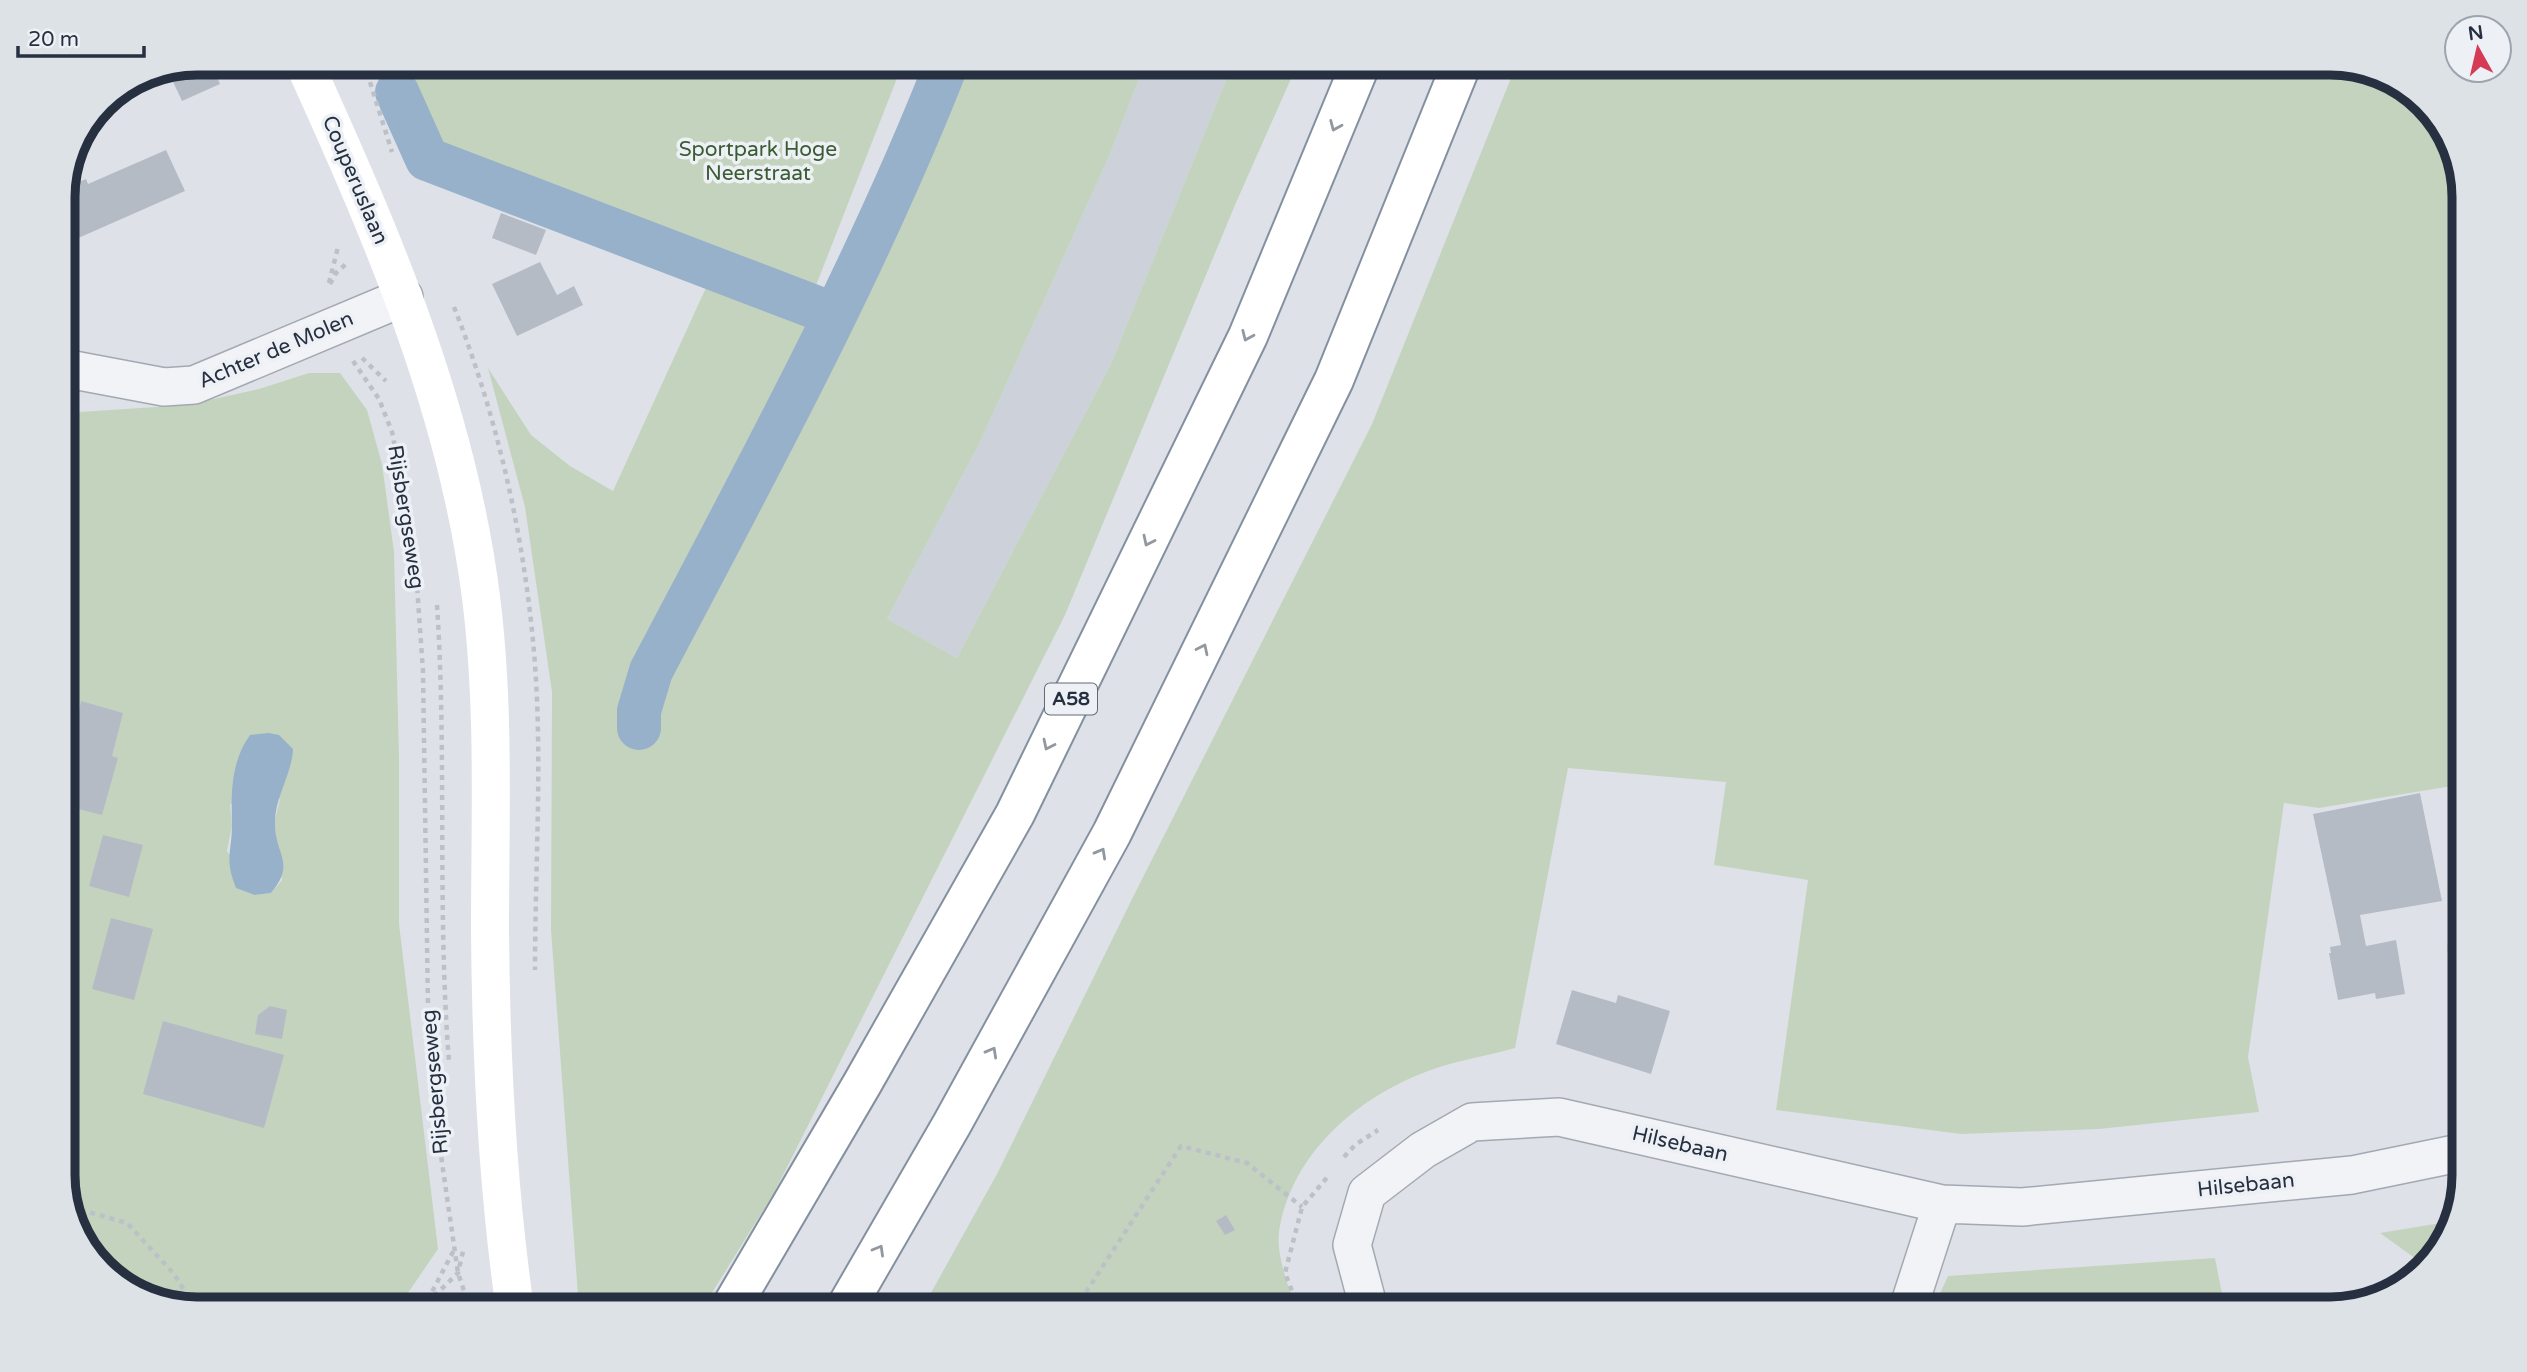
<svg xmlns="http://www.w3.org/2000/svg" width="2527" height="1372" font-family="'Varela Round',sans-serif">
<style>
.built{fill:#ccd1da}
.green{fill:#c4d3be;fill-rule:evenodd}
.water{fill:#97b1cb}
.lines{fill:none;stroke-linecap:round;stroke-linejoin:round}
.canal{stroke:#97b1cb;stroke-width:44}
.building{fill:#b5bbc5}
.street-casing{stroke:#a3a9b2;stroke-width:40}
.highway-casing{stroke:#8490a0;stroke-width:42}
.path{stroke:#bcc0c7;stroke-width:4.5;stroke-dasharray:5 5;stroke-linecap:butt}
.street{stroke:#f1f3f6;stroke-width:37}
.secondary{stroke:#fff;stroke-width:38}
.highway{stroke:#fff;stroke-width:38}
.oneway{stroke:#9298a0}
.labels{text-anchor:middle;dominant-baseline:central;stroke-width:7;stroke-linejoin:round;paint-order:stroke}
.shield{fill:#edf1f6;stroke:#626a77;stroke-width:2}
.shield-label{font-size:19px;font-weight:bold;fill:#263040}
.park-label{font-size:21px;fill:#3b5c33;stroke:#edf1f6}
.street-label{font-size:21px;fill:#263040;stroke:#edf1f6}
.rim{fill:none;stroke:#263040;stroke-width:9}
</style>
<rect width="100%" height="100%" fill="#dee2e8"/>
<path class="built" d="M 1145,63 L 1233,63 L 1111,364 L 957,658 L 887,619 L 980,442 L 1110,154 Z"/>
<path class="green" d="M 378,63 L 903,63 L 815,288 L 451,150 L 460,172 L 418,158 Z
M 951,63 L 1145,63 L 1110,154 L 980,442 L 887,619 L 957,658 L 1111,364 L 1233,63 L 1298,63 L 1235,205 L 1065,615 L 775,1191 L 702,1309 L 579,1309 L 551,930 L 552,692 L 525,507 L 488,368 L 531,435 L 570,466 L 613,491 L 715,268 L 846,319 Z
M 1517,63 L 2330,63 L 2389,77 L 2442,123 L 2464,189 L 2464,784 L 2319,808 L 2284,803 L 2248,1057 L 2259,1112 L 2099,1129 L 1961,1134 L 1776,1110 L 1808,880 L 1714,865 L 1726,782 L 1568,768 L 1515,1048 C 1483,1057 1448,1062 1418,1075 C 1353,1102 1294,1154 1280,1226 C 1274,1252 1288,1284 1296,1309 L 922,1309 L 997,1174 L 1134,895 L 1372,424 Z
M 309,373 L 340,373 L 367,410 L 382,464 L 394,552 L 399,758 L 399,924 L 438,1249 L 397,1309 L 197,1309 L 138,1295 L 86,1250 L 63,1184 L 63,408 L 80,412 L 186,405 L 259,389 ZM 280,799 L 274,823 L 282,880 L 271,893 L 255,895 L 227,851 L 232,826 L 230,804 Z
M 2464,842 L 2464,1029 L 2447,950 L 2454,876 Z
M 2453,1221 L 2450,1234 L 2423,1264 L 2380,1233 Z
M 2215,1258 L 2225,1309 L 1933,1309 L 1948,1276 Z"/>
<path class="water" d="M 269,733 L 279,735 L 293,749 C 292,774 275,797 275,822 C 274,855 297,862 271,893 L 255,895 L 236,888 C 224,858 232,852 232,824 C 231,793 231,761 250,735 Z"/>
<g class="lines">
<path class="canal" d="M 397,92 L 427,159 L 833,314
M 639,728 L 639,711 L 651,671 C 755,473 865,272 947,63"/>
</g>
<path class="building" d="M 197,63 L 211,63 L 220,84 L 182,101 L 168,71 L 117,92 L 146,73 Z
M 166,150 L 185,191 L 67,243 L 63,235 L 63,189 L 86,179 L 88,184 Z
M 501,213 L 546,230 L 536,255 L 492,238 Z
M 540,262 L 557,295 L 574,286 L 583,305 L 517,336 L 492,284 Z
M 81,701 L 123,713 L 112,756 L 118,758 L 102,815 L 63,805 L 63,714 L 65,708 L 79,712 Z
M 2420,793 L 2442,901 L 2360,915 L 2366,946 L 2396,940 L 2405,994 L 2376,999 L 2375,993 L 2338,1000 L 2329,953 L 2331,953 L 2330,947 L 2341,945 L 2313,814 Z
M 103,835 L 143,845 L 129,897 L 89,886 Z
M 111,918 L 153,929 L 134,1000 L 92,989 Z
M 1572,990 L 1616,1003 L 1618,995 L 1670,1011 L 1651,1074 L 1556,1044 Z
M 270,1006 L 287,1010 L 282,1039 L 255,1034 L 258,1015 Z
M 163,1021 L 284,1055 L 264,1128 L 143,1094 Z
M 1226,1215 L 1235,1230 L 1225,1235 L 1216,1221 Z"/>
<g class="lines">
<g class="street-casing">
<path id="street" d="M 63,368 L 164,387 L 194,385 L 404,297
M 1369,1309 L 1352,1245 L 1367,1193 L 1423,1150 L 1472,1122 L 1559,1117 L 1942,1204 L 2022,1207 L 2352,1175 L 2464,1152
M 1908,1309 L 1942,1204"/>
</g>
<g class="highway-casing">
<path id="highway" d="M 730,1309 L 862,1084 L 1015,814 L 1248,336 L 1361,63
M 845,1309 L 952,1124 L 1112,833 L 1334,380 L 1462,63"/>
</g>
<path class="path" d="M 364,63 L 392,152
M 329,283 L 338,247
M 330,284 L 336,273 L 346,264
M 454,307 C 497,416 524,535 534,652 C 543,758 535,864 535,970
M 362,358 L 386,381
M 353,361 L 379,399 L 392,432 L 414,543 L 423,671 L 428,1008 L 437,1128 L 458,1273 L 470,1309
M 437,605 C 447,757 437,910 449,1062
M 1344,1157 L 1355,1145 L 1378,1130
M 71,1207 L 127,1223 L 174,1274 L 195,1308
M 427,1303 L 458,1273 L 464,1247
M 423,1309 L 455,1248
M 1075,1309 L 1181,1146 L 1247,1163 L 1302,1207
M 1299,1309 L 1285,1273 L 1302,1207 L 1330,1174"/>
<use href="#street" class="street"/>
<path class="secondary" d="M 304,63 C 382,235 457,408 481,597 C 495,708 490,820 490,931 C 491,1057 497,1184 515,1309"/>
<use href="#highway" class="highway"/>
</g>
<defs><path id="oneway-chevron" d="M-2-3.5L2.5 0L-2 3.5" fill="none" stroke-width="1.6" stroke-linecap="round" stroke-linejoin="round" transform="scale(1.75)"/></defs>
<g class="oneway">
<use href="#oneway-chevron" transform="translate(1335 126) rotate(113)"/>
<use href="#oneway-chevron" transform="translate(1247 336) rotate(114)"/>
<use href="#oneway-chevron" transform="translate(1148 541) rotate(116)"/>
<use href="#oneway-chevron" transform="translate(1203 649) rotate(-64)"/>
<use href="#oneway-chevron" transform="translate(1048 745) rotate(116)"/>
<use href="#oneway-chevron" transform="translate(1101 853) rotate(-61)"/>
<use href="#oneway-chevron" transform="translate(992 1052) rotate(-61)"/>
<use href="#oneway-chevron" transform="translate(879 1250) rotate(-60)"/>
</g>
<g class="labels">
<rect class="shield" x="1045" y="683.5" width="52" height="31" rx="5"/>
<g class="shield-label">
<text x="1071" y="699">A58</text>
</g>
<g class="park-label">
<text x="758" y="149">Sportpark Hoge<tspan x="758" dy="24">Neerstraat</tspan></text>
</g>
<g class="street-label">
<text transform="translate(355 180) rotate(67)">Couperuslaan</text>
<text transform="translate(276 350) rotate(-23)">Achter de Molen</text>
<text transform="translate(406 517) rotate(81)">Rijsbergseweg</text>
<text transform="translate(435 1082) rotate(-95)">Rijsbergseweg</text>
<text transform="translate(1680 1144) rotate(13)">Hilsebaan</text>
<text transform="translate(2246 1185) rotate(-6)">Hilsebaan</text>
</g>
</g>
<path d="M0 0H2527V1372H0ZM197 75H2330A122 122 0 0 1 2452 197V1175A122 122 0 0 1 2330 1297H197A122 122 0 0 1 75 1175V197A122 122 0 0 1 197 75Z" fill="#dde2e7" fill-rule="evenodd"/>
<path class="rim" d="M197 75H2330A122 122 0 0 1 2452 197V1175A122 122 0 0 1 2330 1297H197A122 122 0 0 1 75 1175V197A122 122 0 0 1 197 75Z"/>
<g transform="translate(2478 49) rotate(352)"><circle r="33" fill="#edf1f6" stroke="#9da4ad" stroke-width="2"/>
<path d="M0-5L12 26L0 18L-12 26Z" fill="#d53b55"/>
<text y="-10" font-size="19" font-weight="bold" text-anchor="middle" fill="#263040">N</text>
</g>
<path d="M18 46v10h126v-10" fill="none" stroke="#263040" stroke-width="3.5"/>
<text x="28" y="46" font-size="21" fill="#263040" stroke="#edf1f6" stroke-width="5" paint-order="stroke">20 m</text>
</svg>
